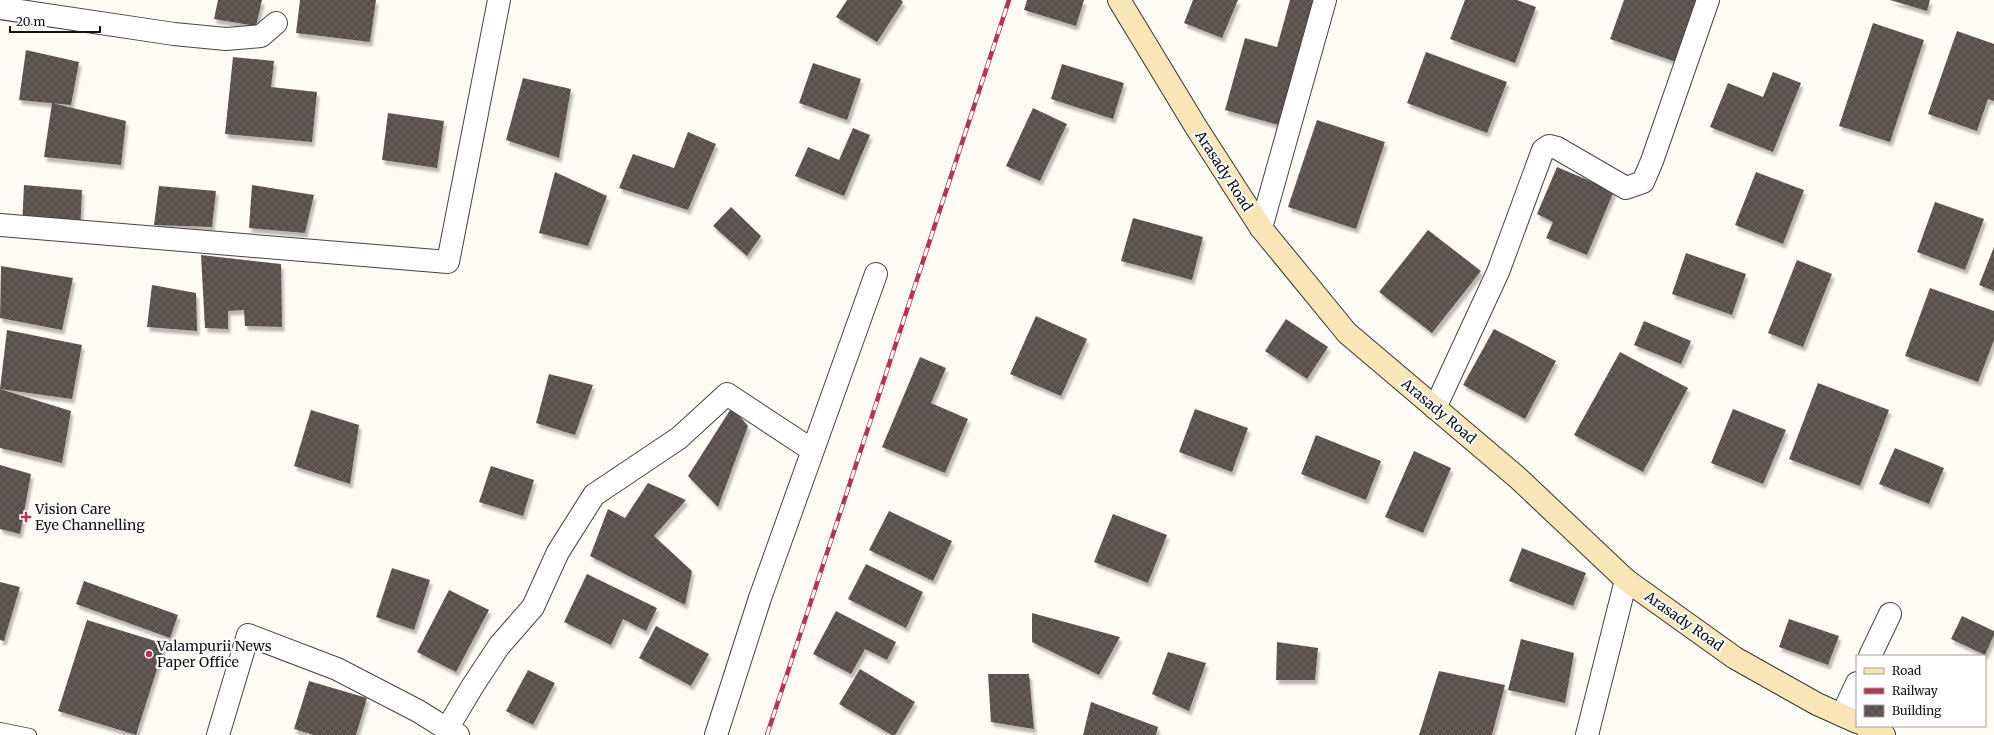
<svg xmlns="http://www.w3.org/2000/svg" width="1994" height="735" font-family="Merriweather,serif">
<style>
.building{fill:url(#building-cross-hatch);filter:url(#shadow)}
.lines{fill:none;stroke-linecap:round;stroke-linejoin:round}
.service-casing{stroke:#444;stroke-width:14}
.minor-casing{stroke:#444;stroke-width:24}
.secondary-casing{stroke:#333;stroke-width:24}
.service{stroke:#fff;stroke-width:12}
.minor{stroke:#fff;stroke-width:22}
.secondary{stroke:#f8e6b7;stroke-width:22}
.rail-casing{stroke:#b6344f;stroke-width:4.5}
.rail{stroke:#fff;stroke-width:3;stroke-dasharray:9;stroke-linecap:butt}
.poi-dot{fill:#b6344f;stroke:#fff;stroke-width:1.5}
.labels{text-anchor:middle;dominant-baseline:central;stroke-width:4;stroke-linejoin:round;paint-order:stroke}
.street-label{font-size:14px;fill:#111;stroke:#fff}
.poi-label{font-size:14px;fill:#111;stroke:#fff;text-anchor:start}
</style>
<defs>
<pattern id="building-cross-hatch" width="8" height="8" patternUnits="userSpaceOnUse"><rect width="8" height="8" fill="#59504e"/><path d="M0 0l8 8M0 8l8-8" fill="none" stroke="#6c6563"/></pattern>
<filter id="shadow"><feDropShadow dx="2.5" dy="4.5" stdDeviation="1" flood-color="#0004"/></filter>
</defs>
<rect width="100%" height="100%" fill="#fefbf5"/>
<path class="building" d="M 218,0 L 262,0 L 256,26 L 214,19 Z
M 300,0 L 376,0 L 370,42 L 296,33 Z
M 847,0 L 901,0 L 903,2 L 877,42 L 836,17 Z
M 1027,0 L 1084,0 L 1076,26 L 1024,10 Z
M 1193,0 L 1238,0 L 1222,38 L 1184,23 Z
M 1290,0 L 1316,0 L 1282,126 L 1225,110 L 1245,38 L 1277,47 Z
M 1465,0 L 1517,0 L 1536,7 L 1515,63 L 1450,39 Z
M 1624,0 L 1697,0 L 1676,62 L 1610,39 Z
M 1890,0 L 1930,0 L 1927,11 Z
M 1873,23 L 1924,40 L 1890,142 L 1839,126 Z
M 1957,31 L 1994,44 L 1994,101 L 1988,99 L 1977,131 L 1928,114 Z
M 26,50 L 79,62 L 71,105 L 19,100 Z
M 1426,52 L 1507,82 L 1487,133 L 1407,103 Z
M 233,57 L 274,61 L 271,87 L 317,92 L 312,142 L 225,134 Z
M 813,63 L 861,79 L 847,120 L 799,103 Z
M 1062,64 L 1124,83 L 1113,119 L 1051,99 Z
M 1773,72 L 1801,83 L 1773,152 L 1710,127 L 1728,83 L 1763,97 Z
M 523,78 L 571,89 L 559,158 L 506,140 Z
M 52,103 L 126,121 L 121,165 L 44,157 Z
M 1033,108 L 1067,124 L 1040,181 L 1006,166 Z
M 388,113 L 444,121 L 437,168 L 382,160 Z
M 1317,120 L 1385,142 L 1356,229 L 1288,207 Z
M 853,128 L 870,135 L 844,196 L 795,176 L 808,147 L 839,160 Z
M 688,132 L 716,144 L 688,210 L 619,188 L 633,154 L 674,168 Z
M 1557,167 L 1614,191 L 1587,255 L 1546,238 L 1553,222 L 1537,214 Z
M 555,172 L 607,196 L 588,246 L 539,233 Z
M 1756,172 L 1804,190 L 1783,244 L 1735,225 Z
M 24,185 L 82,190 L 80,231 L 22,227 Z
M 252,185 L 314,195 L 305,233 L 249,228 Z
M 159,186 L 216,191 L 212,227 L 154,225 Z
M 1935,202 L 1984,219 L 1965,270 L 1917,252 Z
M 731,207 L 761,236 L 747,256 L 713,226 Z
M 1133,218 L 1203,237 L 1192,280 L 1121,261 Z
M 1428,230 L 1481,271 L 1432,333 L 1379,292 Z
M 1994,247 L 1994,291 L 1979,285 Z
M 1686,253 L 1746,274 L 1732,315 L 1672,294 Z
M 201,255 L 281,264 L 282,327 L 245,326 L 244,310 L 228,311 L 228,329 L 205,328 Z
M 1797,260 L 1832,274 L 1803,347 L 1768,333 Z
M 1,266 L 73,278 L 62,330 L 0,318 Z
M 152,285 L 196,293 L 197,331 L 147,327 Z
M 1930,288 L 1994,311 L 1994,340 L 1978,382 L 1905,356 Z
M 1036,316 L 1087,339 L 1061,396 L 1010,374 Z
M 1286,319 L 1328,347 L 1307,379 L 1265,351 Z
M 1644,321 L 1691,341 L 1681,364 L 1634,345 Z
M 1494,329 L 1556,361 L 1525,419 L 1463,385 Z
M 7,330 L 82,345 L 72,399 L 0,389 Z
M 1620,352 L 1688,388 L 1643,472 L 1574,435 Z
M 920,357 L 946,368 L 931,403 L 968,419 L 945,473 L 882,447 Z
M 549,374 L 593,385 L 575,435 L 536,423 Z
M 1818,383 L 1889,410 L 1860,486 L 1789,459 Z
M 0,389 L 71,411 L 62,463 L 0,448 Z
M 732,407 L 748,426 L 718,507 L 688,476 Z
M 1195,409 L 1248,428 L 1232,472 L 1179,452 Z
M 1733,409 L 1786,430 L 1763,484 L 1711,463 Z
M 311,410 L 359,425 L 350,484 L 294,466 Z
M 1316,435 L 1381,461 L 1366,500 L 1301,474 Z
M 1895,448 L 1944,468 L 1929,504 L 1879,484 Z
M 1414,451 L 1451,468 L 1423,533 L 1385,517 Z
M 0,465 L 31,474 L 20,534 L 0,529 Z
M 491,466 L 534,480 L 523,516 L 479,502 Z
M 648,483 L 686,500 L 654,536 L 692,571 L 685,605 L 590,556 L 608,509 L 625,518 Z
M 889,511 L 952,541 L 933,581 L 869,550 Z
M 1113,514 L 1167,535 L 1148,583 L 1094,562 Z
M 1522,548 L 1586,573 L 1573,606 L 1509,581 Z
M 866,564 L 923,592 L 906,628 L 848,599 Z
M 392,568 L 430,580 L 414,630 L 376,617 Z
M 587,574 L 657,608 L 646,631 L 623,619 L 611,645 L 564,622 Z
M 84,581 L 178,615 L 170,638 L 76,604 Z
M 0,582 L 20,587 L 4,641 L 0,640 Z
M 449,590 L 489,610 L 456,672 L 417,652 Z
M 836,611 L 896,642 L 887,660 L 865,649 L 851,674 L 813,654 Z
M 1032,613 L 1120,637 L 1099,675 L 1032,642 Z
M 1962,616 L 1994,631 L 1994,635 L 1985,655 L 1951,639 Z
M 1789,619 L 1839,636 L 1828,665 L 1779,647 Z
M 87,620 L 165,644 L 136,735 L 58,711 Z
M 656,626 L 709,654 L 691,686 L 639,658 Z
M 1521,639 L 1574,653 L 1565,703 L 1508,690 Z
M 1277,642 L 1318,648 L 1315,680 L 1276,680 Z
M 1168,652 L 1206,663 L 1189,711 L 1152,694 Z
M 860,669 L 915,702 L 895,735 L 892,735 L 839,704 Z
M 528,670 L 555,683 L 533,725 L 506,711 Z
M 1439,671 L 1505,685 L 1492,735 L 1419,735 Z
M 988,674 L 1029,674 L 1034,729 L 991,722 Z
M 309,681 L 367,698 L 356,735 L 314,735 L 294,729 Z
M 1091,702 L 1158,727 L 1156,735 L 1083,735 Z"/>
<g class="lines">
<g class="service-casing">
<path id="service" d="M 0,729 L 30,735"/>
</g>
<g class="minor-casing">
<path id="minor" d="M 0,8 L 174,34 L 226,39 L 261,36 L 276,23
M 0,225 L 448,262 L 499,0
M 1261,228 L 1325,0
M 1435,408 L 1498,272 L 1543,150 L 1549,146 L 1557,148 L 1626,188 L 1643,182 L 1652,161 L 1708,0
M 1870,656 L 1890,614
M 1842,715 L 1857,683
M 218,735 L 248,635 L 337,669 L 418,711 L 447,729
M 458,735 L 447,729 L 472,687 L 499,646 L 533,607 L 558,552 L 594,495 L 679,438 L 727,394 L 812,450
M 716,735 L 760,598 L 876,274
M 1587,735 L 1626,580"/>
</g>
<g class="secondary-casing">
<path id="secondary" d="M 1119,0 L 1196,127 L 1261,228 L 1347,333 L 1518,478 L 1626,580 L 1735,658 L 1817,704 L 1857,722
M 1865,726 L 1884,735"/>
</g>
<use href="#service" class="service"/>
<use href="#minor" class="minor"/>
<use href="#secondary" class="secondary"/>
<g class="rail-casing">
<path id="rail" d="M 767,735 L 1009,0"/>
</g>
<use href="#rail" class="rail"/>
</g>
<g class="poi-dot">
<path d="M24 511h4v4h4v4h-4v4h-4v-4h-4v-4h4z"/>
<circle cx="149" cy="654" r="4"/>
</g>
<g class="labels">
<g class="street-label">
<text transform="translate(1224 171) rotate(57)">Arasady Road</text>
<text transform="translate(1439 411) rotate(40)">Arasady Road</text>
<text transform="translate(1684 621) rotate(35)">Arasady Road</text>
</g>
<g class="poi-label">
<text x="35" y="509">Vision Care<tspan x="35" dy="16">Eye Channelling</tspan></text>
<text x="157" y="646">Valampurii News<tspan x="157" dy="16">Paper Office</tspan></text>
</g>
</g>
<rect x="1856" y="655" width="130" height="72" fill="#ffffff" stroke="#a0a0a0"/>
<rect x="1864" y="668" width="20" height="6" fill="#f8e6b7" stroke="#a0a0a0"/>
<text x="1892" y="675" font-size="12" fill="#111111">Road</text>
<rect x="1864" y="688" width="20" height="6" fill="#b6344f" stroke="#a0a0a0"/>
<text x="1892" y="695" font-size="12" fill="#111111">Railway</text>
<rect x="1864" y="705" width="20" height="12" fill="url(#building-cross-hatch)" stroke="#a0a0a0"/>
<text x="1892" y="715" font-size="12" fill="#111111">Building</text>
<path d="M10 26v6h90v-6" fill="none" stroke="#111111" stroke-width="2"/>
<text x="16" y="26" font-size="12" fill="#111111" stroke="#ffffff" stroke-width="3" paint-order="stroke">20 m</text>
</svg>
